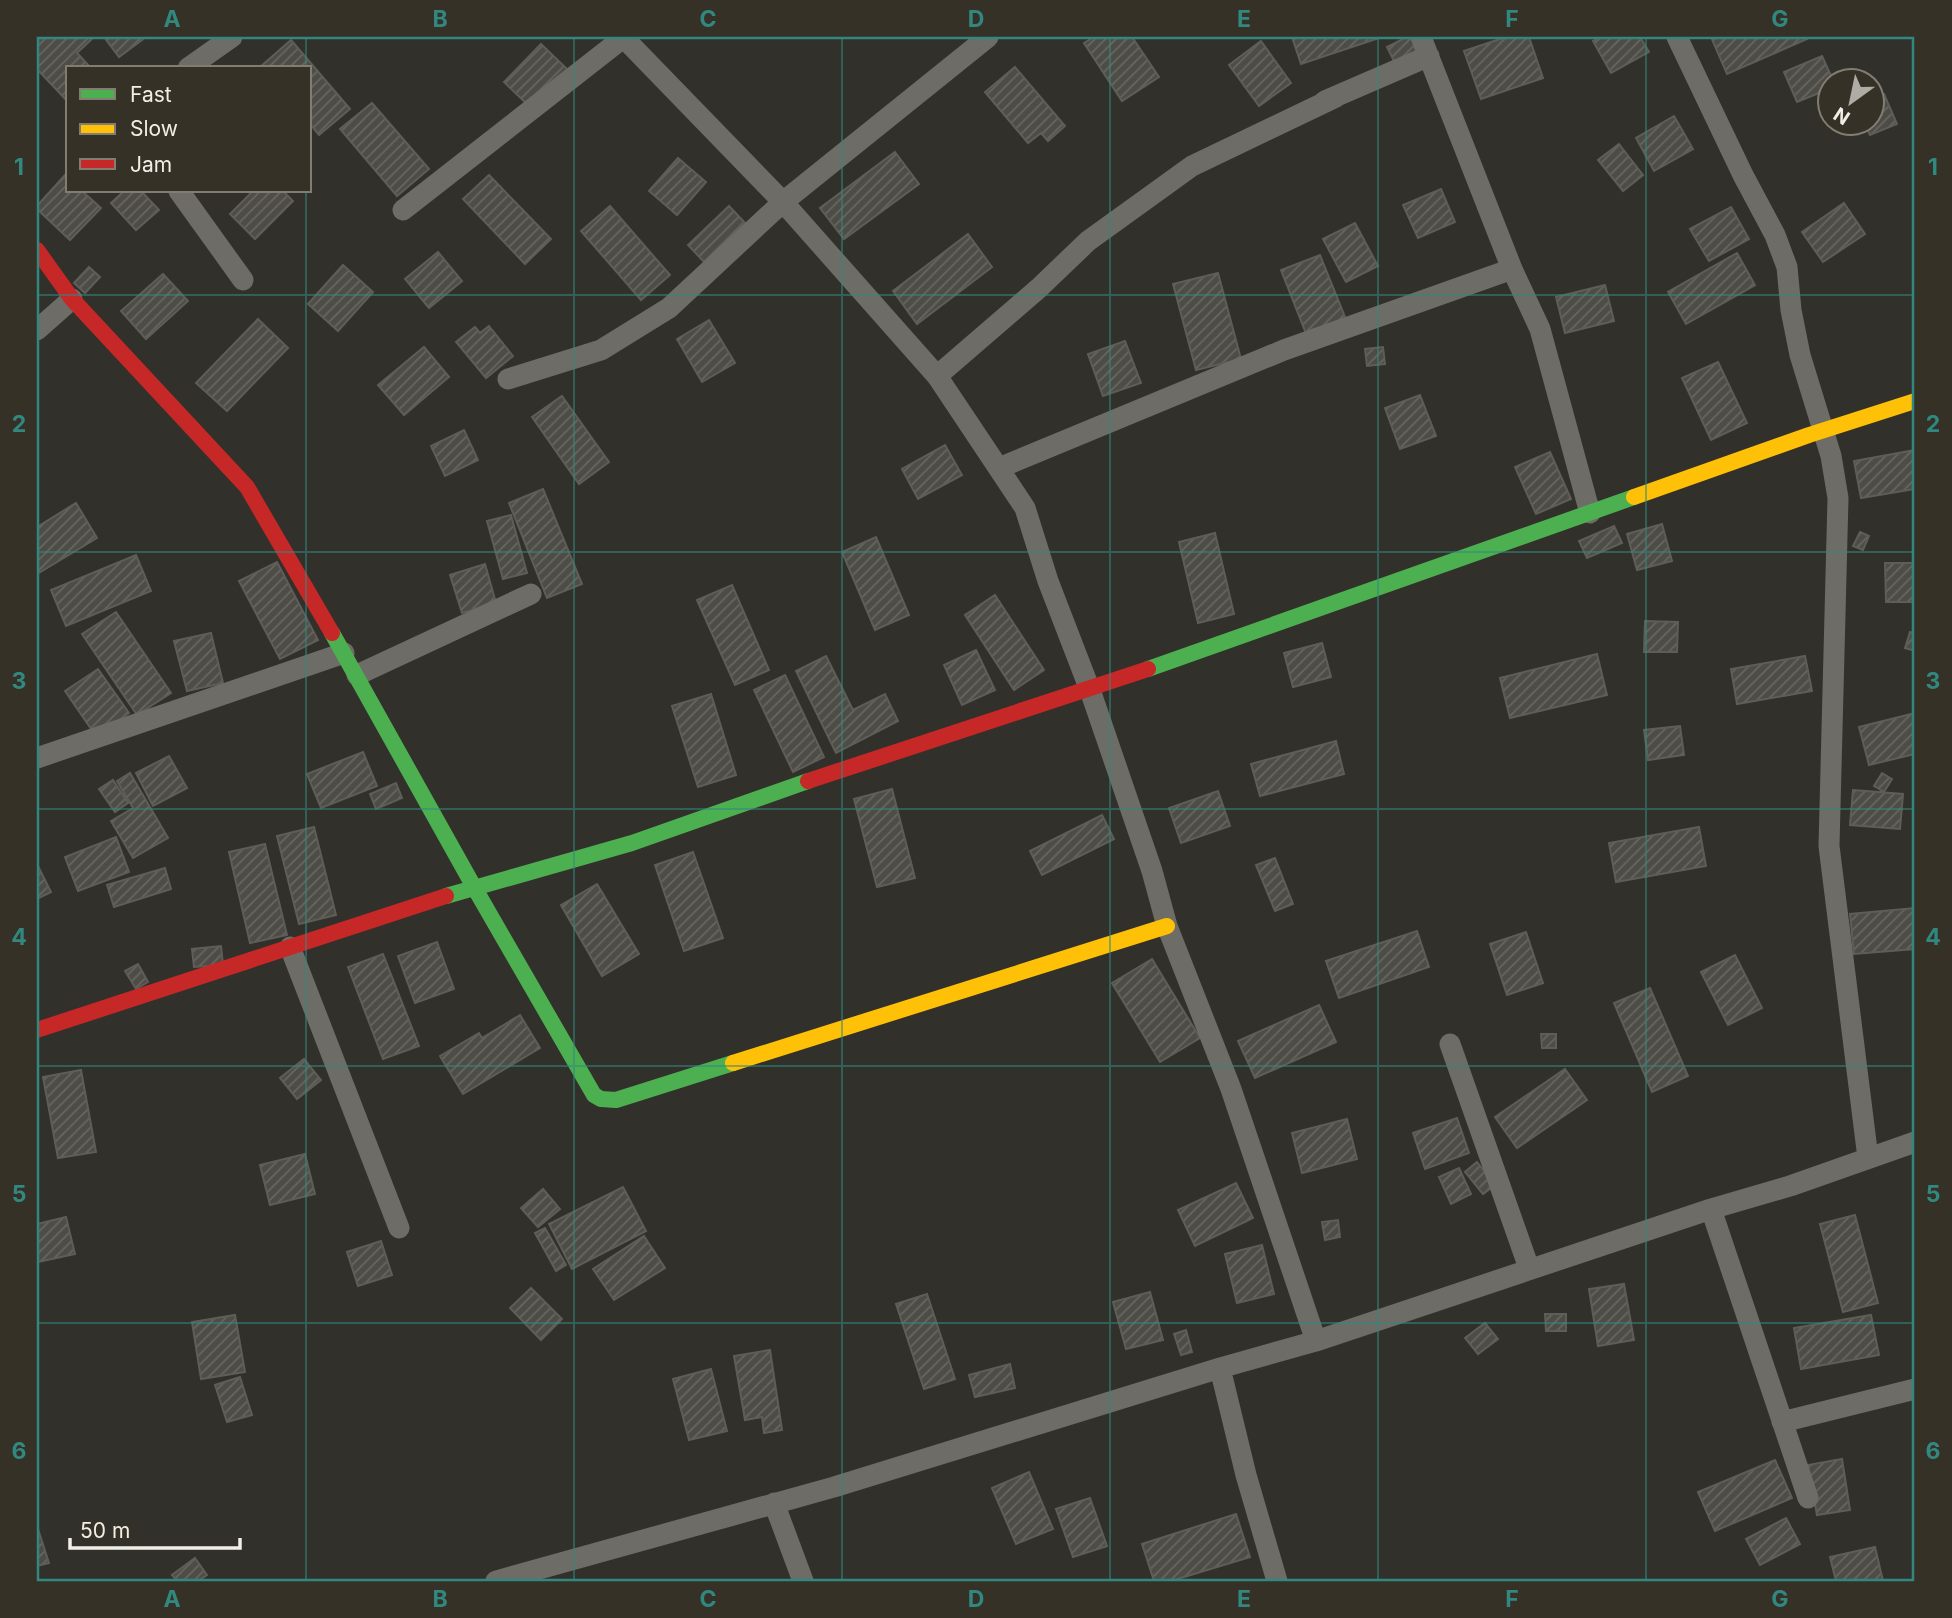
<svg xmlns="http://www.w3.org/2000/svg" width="1952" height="1618" font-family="Inter,sans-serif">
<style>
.building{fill:url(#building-hatch);stroke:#5f5d58;stroke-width:2}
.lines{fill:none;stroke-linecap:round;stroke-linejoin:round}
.street{stroke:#6e6c67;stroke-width:21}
.fast{stroke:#4caf50;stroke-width:16}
.slow{stroke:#ffc107;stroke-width:16}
.jam{stroke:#c62828;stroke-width:16}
.grid{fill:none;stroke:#318880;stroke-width:2;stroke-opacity:0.55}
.neatline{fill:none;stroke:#318880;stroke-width:2.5}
.grid-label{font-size:23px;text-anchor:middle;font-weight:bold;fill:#318880}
</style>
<defs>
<pattern id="building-hatch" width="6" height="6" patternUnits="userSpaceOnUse" patternTransform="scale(1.75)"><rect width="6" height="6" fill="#4e4c46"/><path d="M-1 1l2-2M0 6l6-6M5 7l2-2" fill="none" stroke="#686661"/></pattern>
</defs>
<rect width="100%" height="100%" fill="#32302a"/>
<path class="building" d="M 37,37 L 94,37 L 77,53 L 91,68 L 68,68 L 68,102 L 37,69 Z
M 104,37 L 146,37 L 119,57 Z
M 1094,37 L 1132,37 L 1159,77 L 1122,101 L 1084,43 Z
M 1292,37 L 1382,37 L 1301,64 Z
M 1407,37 L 1413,37 L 1420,51 L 1395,63 L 1387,47 Z
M 1506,37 L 1529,37 L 1543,78 L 1481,99 L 1464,51 Z
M 1601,37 L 1640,37 L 1649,52 L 1611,73 L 1593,41 Z
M 1711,37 L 1806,37 L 1807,39 L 1727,74 Z
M 291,40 L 350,109 L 319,135 L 310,124 L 310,68 L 260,67 Z
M 1261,41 L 1291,83 L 1259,106 L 1229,65 Z
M 541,44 L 568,70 L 531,108 L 504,82 Z
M 1822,56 L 1833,80 L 1829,80 L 1829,89 L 1797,102 L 1784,72 Z
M 1015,67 L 1065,126 L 1048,141 L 1041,133 L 1028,143 L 985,92 Z
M 1884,94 L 1897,124 L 1870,135 L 1864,122 L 1871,122 L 1871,100 Z
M 372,103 L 429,169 L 397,196 L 340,129 Z
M 1674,116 L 1693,149 L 1654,171 L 1636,138 Z
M 1619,144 L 1643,175 L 1623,191 L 1598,160 Z
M 895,152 L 919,184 L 844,239 L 820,208 Z
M 678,158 L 706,182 L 677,215 L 649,191 Z
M 65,175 L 68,178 L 68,191 L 82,191 L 101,208 L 70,240 L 37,209 L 37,206 Z
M 489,175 L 551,239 L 525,264 L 463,199 Z
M 1441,189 L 1455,222 L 1418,238 L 1403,205 Z
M 124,191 L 141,191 L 159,210 L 136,230 L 111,203 Z
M 253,191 L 283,191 L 293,201 L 255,239 L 230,214 Z
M 1844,203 L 1865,234 L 1823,262 L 1802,232 Z
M 610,206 L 670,275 L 641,300 L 581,231 Z
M 729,206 L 747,225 L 706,264 L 688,245 Z
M 1731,207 L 1749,239 L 1709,261 L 1690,229 Z
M 1355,223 L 1378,266 L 1346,282 L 1323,239 Z
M 968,234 L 992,267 L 917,324 L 893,291 Z
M 438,252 L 462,281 L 429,308 L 405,279 Z
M 1737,253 L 1755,285 L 1686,324 L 1668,292 Z
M 1320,255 L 1347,322 L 1307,336 L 1281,270 Z
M 343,265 L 373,292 L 338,331 L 308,304 Z
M 89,267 L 100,277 L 85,293 L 74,283 Z
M 1218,273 L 1241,359 L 1196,370 L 1173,284 Z
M 163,274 L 188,301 L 146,339 L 121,311 Z
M 1605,285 L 1614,321 L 1565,333 L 1556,297 Z
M 258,319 L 288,348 L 227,411 L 196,383 Z
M 709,320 L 735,363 L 702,382 L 677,339 Z
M 489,326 L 513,356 L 486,378 L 456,342 L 475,327 L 480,333 Z
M 1125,341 L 1141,383 L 1103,396 L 1088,354 Z
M 424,347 L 449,377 L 404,415 L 378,385 Z
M 1383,347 L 1385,364 L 1367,366 L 1365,349 Z
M 1718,362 L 1747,423 L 1711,440 L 1682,378 Z
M 1420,395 L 1436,436 L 1400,449 L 1385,408 Z
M 562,396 L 609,462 L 579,484 L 532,417 Z
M 464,430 L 478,460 L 445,476 L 431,446 Z
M 945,445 L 962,475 L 918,499 L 902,469 Z
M 1915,450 L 1915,489 L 1861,498 L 1854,461 Z
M 1550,452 L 1571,499 L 1536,514 L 1515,467 Z
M 543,489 L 582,584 L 547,598 L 509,503 Z
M 76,503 L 97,538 L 37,574 L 37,527 Z
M 511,515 L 527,573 L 503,579 L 487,521 Z
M 1662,524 L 1672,561 L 1637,570 L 1627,534 Z
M 1614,526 L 1622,543 L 1587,558 L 1579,541 Z
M 1860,532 L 1869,536 L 1863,550 L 1853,546 Z
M 1215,533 L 1234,614 L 1198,623 L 1179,542 Z
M 876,537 L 909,615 L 875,630 L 842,552 Z
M 136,555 L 151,591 L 66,626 L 51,590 Z
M 277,562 L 318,640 L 280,659 L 239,581 Z
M 1885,563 L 1915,563 L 1915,602 L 1886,602 Z
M 485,564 L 496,603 L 462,613 L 450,575 Z
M 732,585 L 769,670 L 735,685 L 697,600 Z
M 995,595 L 1044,670 L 1014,690 L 965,615 Z
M 116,612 L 171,693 L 137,715 L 82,634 Z
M 1645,621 L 1678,622 L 1677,652 L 1644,652 Z
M 1910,632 L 1915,634 L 1915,651 L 1905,648 Z
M 211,633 L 223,683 L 187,691 L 174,641 Z
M 1322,643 L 1331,677 L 1293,687 L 1284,653 Z
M 976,650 L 995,690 L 962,705 L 944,665 Z
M 1597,654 L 1607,695 L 1510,718 L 1500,678 Z
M 826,656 L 853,710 L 885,694 L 898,721 L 836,753 L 796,671 Z
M 1805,656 L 1812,691 L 1737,704 L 1731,669 Z
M 98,669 L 129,713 L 96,736 L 65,691 Z
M 785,675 L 824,757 L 793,772 L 754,690 Z
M 711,694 L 736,775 L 698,787 L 672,706 Z
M 1915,713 L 1915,754 L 1869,765 L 1859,727 Z
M 1680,726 L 1684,755 L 1648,760 L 1644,730 Z
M 1336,741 L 1344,774 L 1260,796 L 1251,764 Z
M 363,752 L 377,786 L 321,808 L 307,774 Z
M 169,756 L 187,788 L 153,806 L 136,773 Z
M 130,773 L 168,838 L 133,858 L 111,821 L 133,808 L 117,781 Z
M 1882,773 L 1892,779 L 1884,792 L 1874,786 Z
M 113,780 L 128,803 L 115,812 L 99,789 Z
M 396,783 L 402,798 L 376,809 L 370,794 Z
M 892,789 L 915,878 L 877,887 L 854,799 Z
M 1853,790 L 1903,794 L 1900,829 L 1850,825 Z
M 1218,791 L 1230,826 L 1181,843 L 1169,808 Z
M 1102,815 L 1114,839 L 1042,875 L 1030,851 Z
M 314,827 L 336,915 L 299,924 L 277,836 Z
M 1699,827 L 1706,866 L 1616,882 L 1609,843 Z
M 116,837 L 129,872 L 78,891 L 65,857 Z
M 265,844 L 287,935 L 250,943 L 229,852 Z
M 693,852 L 723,938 L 684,951 L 655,865 Z
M 1275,858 L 1293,904 L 1275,911 L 1256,865 Z
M 37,864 L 51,892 L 37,899 Z
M 165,868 L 171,889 L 114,907 L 107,885 Z
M 597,884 L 639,954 L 602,976 L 561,905 Z
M 1915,908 L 1915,949 L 1854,954 L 1850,914 Z
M 1417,931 L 1429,967 L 1339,998 L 1326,961 Z
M 1526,932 L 1543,983 L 1507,995 L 1490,944 Z
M 437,942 L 454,989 L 415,1003 L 398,956 Z
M 221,946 L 223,965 L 194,967 L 192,949 Z
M 383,954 L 419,1046 L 383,1059 L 348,967 Z
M 1735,955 L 1762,1008 L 1728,1025 L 1701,972 Z
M 1152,959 L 1200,1038 L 1160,1062 L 1112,983 Z
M 138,964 L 148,982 L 136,989 L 125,971 Z
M 1650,988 L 1688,1076 L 1652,1092 L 1614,1003 Z
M 1319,1005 L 1336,1042 L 1255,1078 L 1238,1041 Z
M 520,1015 L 540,1048 L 463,1094 L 440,1056 L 479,1033 L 482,1038 Z
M 1541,1034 L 1556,1034 L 1556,1048 L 1542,1048 Z
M 304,1059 L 321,1080 L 297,1099 L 280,1078 Z
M 1565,1069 L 1587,1100 L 1517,1148 L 1495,1117 Z
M 81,1070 L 96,1152 L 58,1158 L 43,1077 Z
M 1457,1118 L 1469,1153 L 1425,1169 L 1413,1133 Z
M 1347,1119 L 1357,1159 L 1302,1173 L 1292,1133 Z
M 305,1154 L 315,1194 L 270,1205 L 260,1165 Z
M 1477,1162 L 1495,1185 L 1483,1194 L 1465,1172 Z
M 1459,1168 L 1471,1194 L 1451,1204 L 1439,1177 Z
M 1236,1183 L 1253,1218 L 1195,1246 L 1178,1210 Z
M 623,1187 L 646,1231 L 572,1269 L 549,1224 Z
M 543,1189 L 560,1209 L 538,1227 L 521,1208 Z
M 1855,1215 L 1878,1303 L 1843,1312 L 1820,1224 Z
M 66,1217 L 75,1254 L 38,1262 L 37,1224 Z
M 1338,1220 L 1340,1237 L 1325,1240 L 1322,1222 Z
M 545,1228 L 566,1265 L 556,1271 L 535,1233 Z
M 644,1236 L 665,1268 L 614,1300 L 593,1269 Z
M 381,1241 L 392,1275 L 358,1286 L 347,1252 Z
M 1262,1245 L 1274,1294 L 1237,1303 L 1225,1254 Z
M 1624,1284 L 1634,1340 L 1598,1346 L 1589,1289 Z
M 531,1288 L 562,1319 L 541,1340 L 510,1308 Z
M 1150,1292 L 1163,1340 L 1126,1349 L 1113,1302 Z
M 927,1294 L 955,1379 L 924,1389 L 896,1304 Z
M 1545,1314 L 1566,1314 L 1566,1331 L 1546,1331 Z
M 235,1315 L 245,1372 L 201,1379 L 192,1322 Z
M 1871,1315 L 1879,1355 L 1801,1369 L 1794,1328 Z
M 1485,1323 L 1498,1339 L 1478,1354 L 1465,1338 Z
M 1186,1330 L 1192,1352 L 1181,1355 L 1174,1334 Z
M 770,1350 L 782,1430 L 764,1433 L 762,1417 L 745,1420 L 734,1356 Z
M 1010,1364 L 1015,1388 L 975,1397 L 969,1375 Z
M 711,1369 L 727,1431 L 689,1440 L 673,1379 Z
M 240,1377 L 252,1415 L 227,1422 L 215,1385 Z
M 1842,1459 L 1850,1510 L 1817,1515 L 1808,1465 Z
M 1775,1460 L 1792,1498 L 1715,1531 L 1698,1492 Z
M 1029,1472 L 1053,1529 L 1016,1544 L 992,1488 Z
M 1090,1498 L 1107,1546 L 1073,1557 L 1056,1509 Z
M 1236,1514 L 1250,1557 L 1171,1581 L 1154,1581 L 1142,1544 Z
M 1786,1518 L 1800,1544 L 1760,1565 L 1746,1539 Z
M 37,1526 L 49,1563 L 37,1566 Z
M 1875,1547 L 1883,1581 L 1836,1581 L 1830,1557 Z
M 195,1558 L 207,1575 L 198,1581 L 177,1581 L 172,1575 Z"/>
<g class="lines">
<path class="street" d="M 623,37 L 783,202 L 937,376 L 1025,508 L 1048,581 L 1090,690 L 1152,871 L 1167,926 L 1231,1089 L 1316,1341
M 1421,37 L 1512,269 L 1540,329 L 1590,513
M 1677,37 L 1743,175 L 1775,235 L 1787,267 L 1791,310 L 1800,355 L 1831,456 L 1838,498 L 1829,846 L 1868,1158
M 188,68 L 232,37
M 1325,101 L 1429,56
M 179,191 L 243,280
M 403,210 L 623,38
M 37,330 L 72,299
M 937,376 L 1039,288 L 1088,241 L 1192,166 L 1336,97
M 508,379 L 601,350 L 669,308 L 783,202 L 988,37
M 999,468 L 1284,350 L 1512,269
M 357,675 L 531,594
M 37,758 L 344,653
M 290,947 L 399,1228
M 1450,1044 L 1529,1268
M 1711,1209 L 1808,1498
M 1220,1368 L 1246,1475 L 1277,1581
M 1782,1422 L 1915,1389
M 774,1503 L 803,1581
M 496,1581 L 834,1487 L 1220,1368 L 1316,1341 L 1711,1209 L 1790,1186 L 1915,1142"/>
<path class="fast" d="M 332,633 L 474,887 L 594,1095 L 601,1099 L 616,1100 L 733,1063
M 1148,669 L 1634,497
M 446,896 L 632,843 L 808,781"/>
<path class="slow" d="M 1634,497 L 1809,435 L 1915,401
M 733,1063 L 1167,926"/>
<path class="jam" d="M 37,250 L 72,299 L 247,487 L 332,633
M 808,781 L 1148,669
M 37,1030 L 446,896"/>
</g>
<path class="grid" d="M 306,37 L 306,68M 574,37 L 574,1581M 842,37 L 842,1581M 1110,37 L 1110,1581M 1378,37 L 1378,1581M 1646,37 L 1646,1581M 306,191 L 306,1581M 37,295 L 1915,295M 37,552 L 1915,552M 37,809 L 1915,809M 37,1066 L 1915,1066M 37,1323 L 1915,1323"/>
<rect width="1952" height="1618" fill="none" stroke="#363126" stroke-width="77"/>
<rect x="66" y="66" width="245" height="126" fill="#363126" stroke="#817d73" stroke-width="2"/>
<rect x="80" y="89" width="35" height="10" fill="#4caf50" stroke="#817d73" stroke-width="2"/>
<text x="130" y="102" font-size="21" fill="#f1eee7">Fast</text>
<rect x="80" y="124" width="35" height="10" fill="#ffc107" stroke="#817d73" stroke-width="2"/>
<text x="130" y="136" font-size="21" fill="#f1eee7">Slow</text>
<rect x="80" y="159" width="35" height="10" fill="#c62828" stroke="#817d73" stroke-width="2"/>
<text x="130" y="172" font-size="21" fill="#f1eee7">Jam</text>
<g transform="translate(1851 102) rotate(213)"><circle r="33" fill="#363126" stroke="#817d73" stroke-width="2"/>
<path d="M0-5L12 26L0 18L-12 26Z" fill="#aeaca5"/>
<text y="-10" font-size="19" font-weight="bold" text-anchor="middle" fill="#f1eee7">N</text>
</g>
<path d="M70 1538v10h170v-10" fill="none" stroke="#f1eee7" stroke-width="3.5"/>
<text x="80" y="1538" font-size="21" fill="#f1eee7" stroke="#363126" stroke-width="5" paint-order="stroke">50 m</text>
<rect x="38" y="38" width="1875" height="1542" class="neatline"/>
<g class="grid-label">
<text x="172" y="27">A</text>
<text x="440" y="27">B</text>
<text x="708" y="27">C</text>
<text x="976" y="27">D</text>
<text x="1244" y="27">E</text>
<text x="1512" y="27">F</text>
<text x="1780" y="27">G</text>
<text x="19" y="175">1</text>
<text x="1933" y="175">1</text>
<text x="19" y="432">2</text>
<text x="1933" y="432">2</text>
<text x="19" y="689">3</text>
<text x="1933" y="689">3</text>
<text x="19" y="945">4</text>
<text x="1933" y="945">4</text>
<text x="19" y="1202">5</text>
<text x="1933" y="1202">5</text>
<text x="19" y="1459">6</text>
<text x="1933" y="1459">6</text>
<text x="172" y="1607">A</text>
<text x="440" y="1607">B</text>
<text x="708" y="1607">C</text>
<text x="976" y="1607">D</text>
<text x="1244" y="1607">E</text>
<text x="1512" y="1607">F</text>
<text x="1780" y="1607">G</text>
</g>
</svg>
